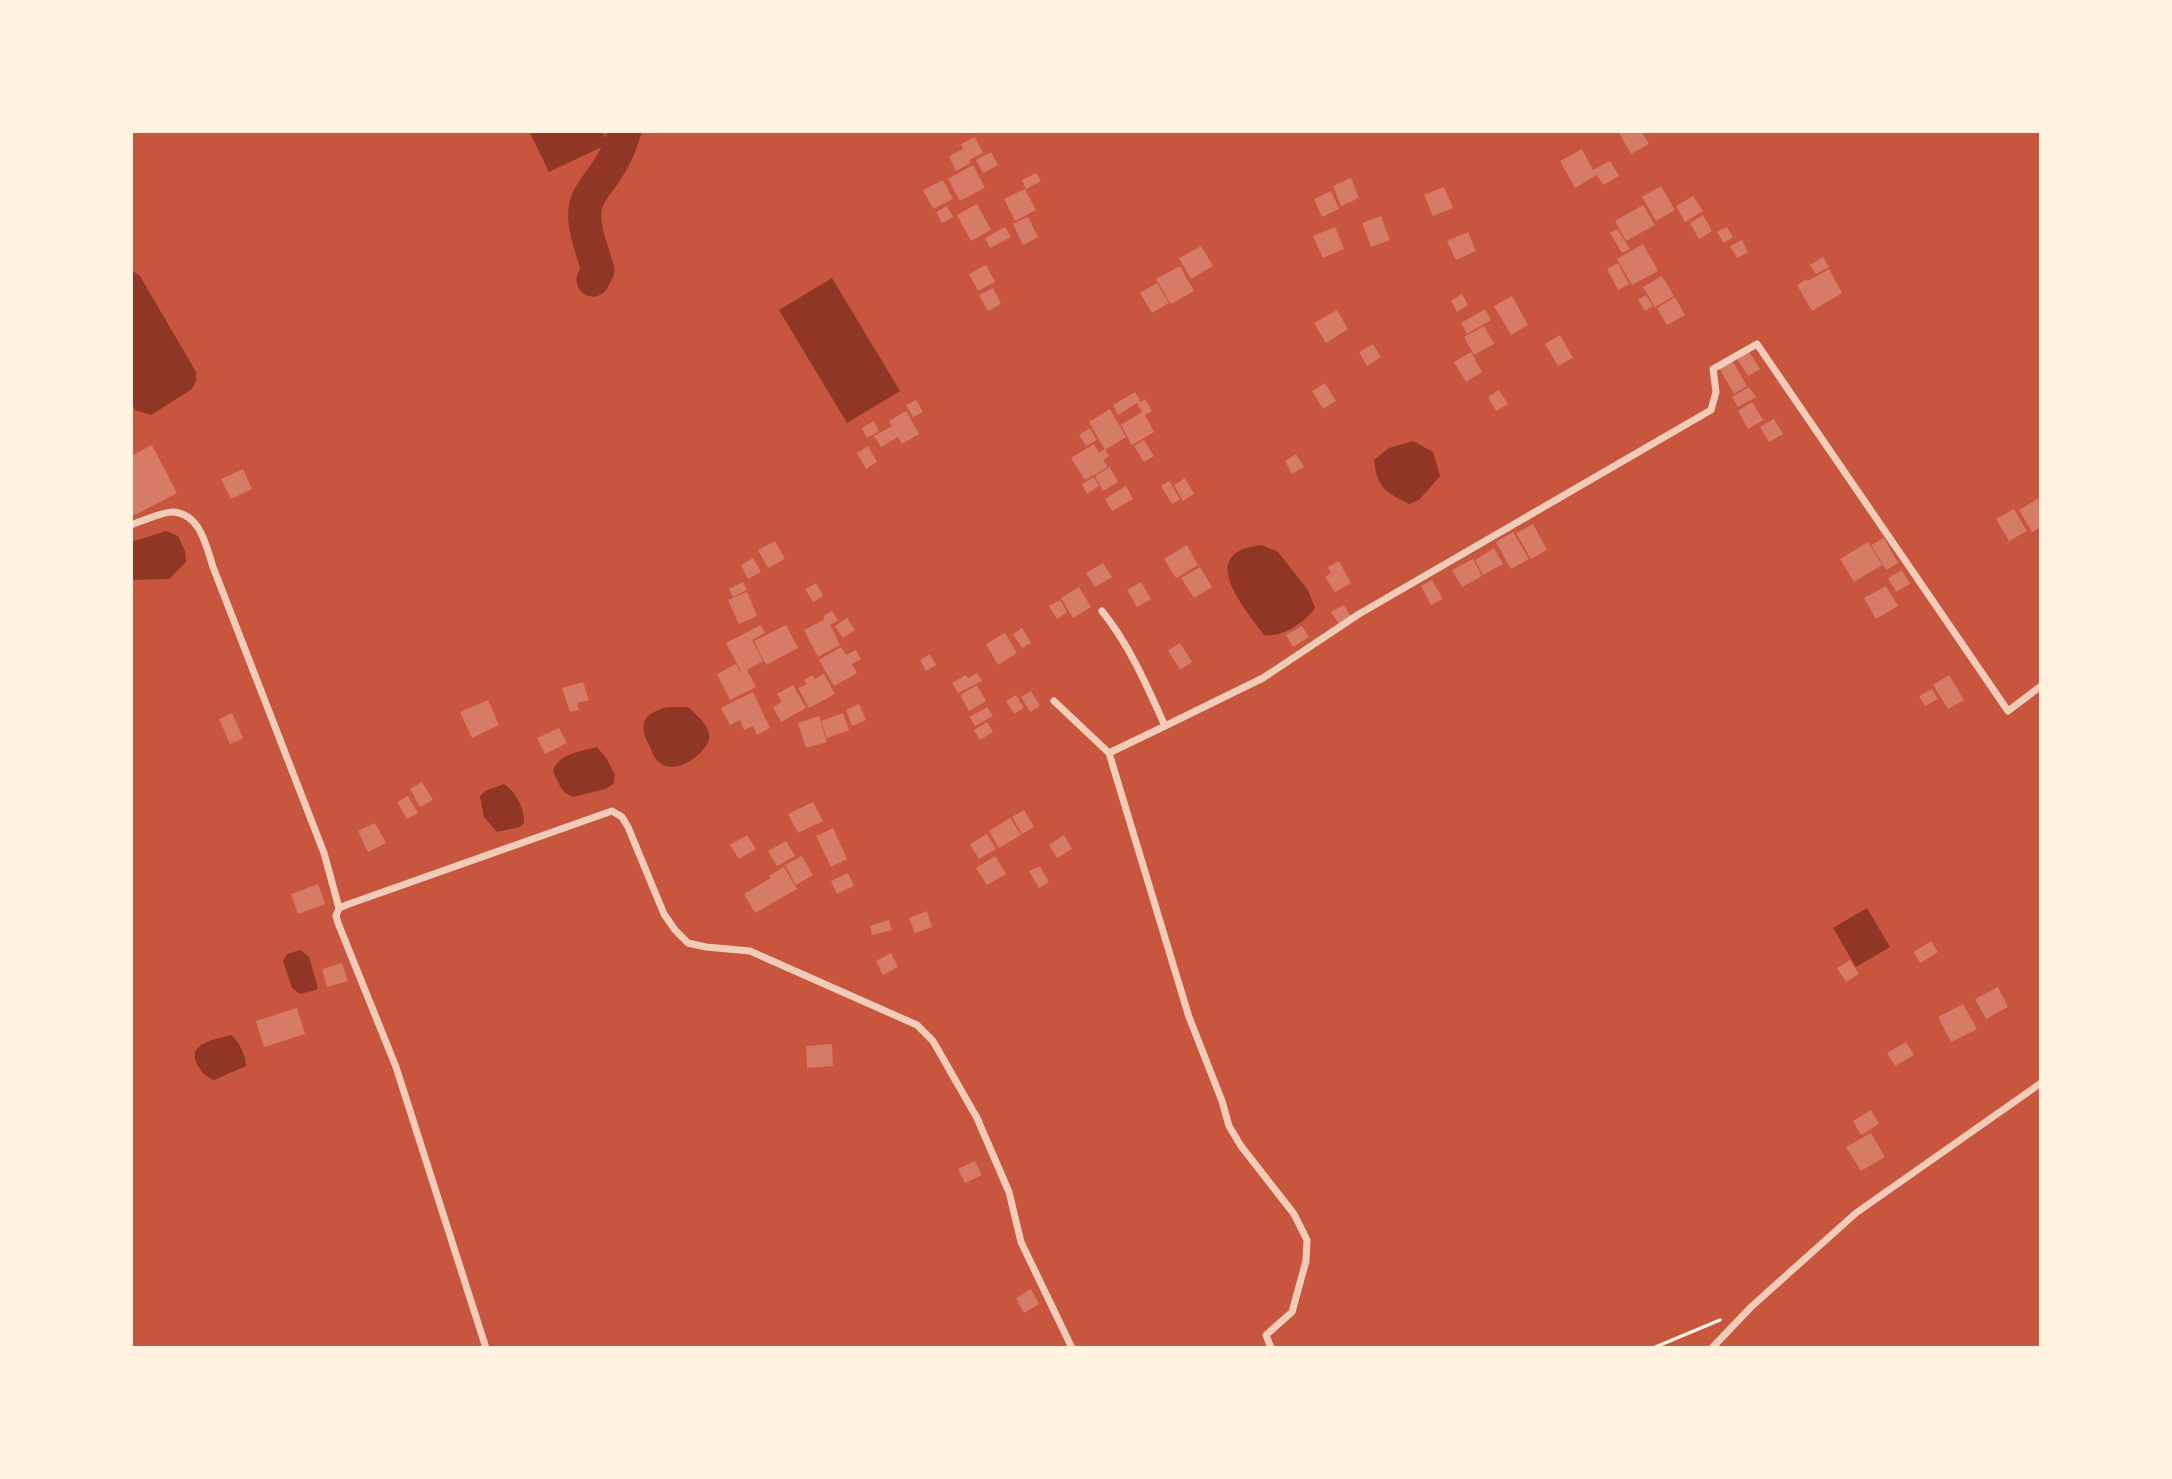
<svg xmlns="http://www.w3.org/2000/svg" width="2172" height="1479" font-family="Poppins,sans-serif">
<style>
.water{fill:#8f3625}
.lines{fill:none;stroke-linecap:round;stroke-linejoin:round}
.river{stroke:#8f3625;stroke-width:33}
.building{fill:#d67c66}
.path{stroke:#fff3e0;stroke-width:3.5}
.minor{stroke:#f1ccb7;stroke-width:7}
</style>
<rect width="100%" height="100%" fill="#c8553d"/>
<path class="water" d="M 529,131 L 602,131 L 608,144 L 549,172 Z
M 131,270 L 140,276 L 196,372 L 196,381 L 192,389 L 151,415 L 135,410 L 131,401 Z
M 832,278 L 900,391 L 847,423 L 779,310 Z
M 1413,441 L 1433,452 L 1440,476 L 1419,500 L 1409,504 C 1386,492 1377,488 1374,460 L 1389,448 Z
M 166,531 L 178,536 L 185,551 L 186,562 L 169,579 L 131,580 L 131,542 Z
M 1262,545 L 1278,552 L 1308,590 L 1315,608 C 1305,622 1282,638 1264,635 C 1243,606 1195,552 1262,545 Z
M 668,707 L 688,707 C 698,716 717,731 706,746 C 697,759 675,774 660,763 C 654,760 652,751 649,745 C 637,723 644,713 668,707 Z
M 597,747 L 607,759 L 615,775 L 613,784 L 606,789 L 573,797 L 565,793 L 560,786 L 553,771 C 558,753 581,752 597,747 Z
M 504,784 C 515,791 525,809 524,823 L 520,827 L 497,832 L 484,817 L 480,796 L 485,791 Z
M 1867,908 L 1890,947 L 1856,967 L 1833,928 Z
M 300,950 L 309,957 L 318,988 L 316,990 L 300,994 L 292,988 L 283,961 L 287,954 Z
M 231,1035 C 239,1041 246,1056 246,1066 L 214,1080 C 206,1077 201,1072 197,1064 C 186,1043 217,1039 231,1035 Z"/>
<g class="lines">
<path class="river" d="M 593,280 L 598,270 C 594,255 586,237 585,221 C 582,196 598,186 609,167 C 617,155 621,144 625,131"/>
</g>
<path class="building" d="M 1618,131 L 1641,131 L 1649,144 L 1631,154 Z
M 975,137 L 983,153 L 969,160 L 971,163 L 956,171 L 949,156 L 963,149 L 961,144 Z
M 1582,149 L 1593,170 L 1610,161 L 1619,176 L 1603,185 L 1597,175 L 1575,188 L 1560,161 Z
M 991,152 L 998,165 L 983,173 L 976,160 Z
M 973,165 L 985,188 L 960,201 L 948,179 Z
M 1036,173 L 1041,181 L 1026,189 L 1022,180 Z
M 1351,178 L 1359,198 L 1341,206 L 1333,186 Z
M 943,180 L 953,199 L 933,209 L 923,190 Z
M 1661,186 L 1675,210 L 1656,221 L 1642,197 Z
M 1444,187 L 1453,208 L 1433,216 L 1424,195 Z
M 1025,189 L 1036,210 L 1015,221 L 1004,199 Z
M 1331,191 L 1339,209 L 1322,217 L 1314,199 Z
M 1693,196 L 1703,211 L 1685,222 L 1676,206 Z
M 977,204 L 991,230 L 971,241 L 957,215 Z
M 1643,205 L 1655,225 L 1626,241 L 1615,221 Z
M 947,206 L 953,217 L 942,223 L 936,212 Z
M 1703,215 L 1712,231 L 1699,239 L 1690,223 Z
M 1381,216 L 1390,240 L 1371,247 L 1362,223 Z
M 1028,217 L 1038,237 L 1023,245 L 1013,224 Z
M 1005,227 L 1011,237 L 990,248 L 985,238 Z
M 1335,227 L 1344,249 L 1323,258 L 1313,236 Z
M 1727,227 L 1733,237 L 1724,243 L 1717,232 Z
M 1617,229 L 1630,249 L 1622,253 L 1610,233 Z
M 1468,232 L 1476,251 L 1456,260 L 1447,241 Z
M 1742,240 L 1748,252 L 1737,258 L 1730,246 Z
M 1643,244 L 1658,271 L 1632,285 L 1617,259 Z
M 1201,246 L 1213,266 L 1191,279 L 1179,258 Z
M 1823,257 L 1829,267 L 1816,274 L 1810,265 Z
M 1618,263 L 1629,284 L 1618,290 L 1607,269 Z
M 986,265 L 995,282 L 978,291 L 969,274 Z
M 1180,266 L 1194,291 L 1171,304 L 1156,279 Z
M 1829,269 L 1842,293 L 1812,311 L 1797,285 L 1807,279 L 1808,281 Z
M 1662,276 L 1674,296 L 1655,307 L 1643,287 Z
M 1157,283 L 1169,303 L 1152,313 L 1140,293 Z
M 993,288 L 1001,304 L 988,311 L 979,295 Z
M 1462,294 L 1468,305 L 1457,312 L 1451,301 Z
M 1646,295 L 1653,306 L 1645,311 L 1638,300 Z
M 1512,296 L 1528,325 L 1511,335 L 1494,306 Z
M 1675,297 L 1685,315 L 1667,325 L 1657,308 Z
M 1485,309 L 1491,320 L 1467,334 L 1461,323 Z
M 1337,310 L 1348,329 L 1326,343 L 1314,323 Z
M 1484,326 L 1494,344 L 1474,355 L 1464,337 Z
M 1560,335 L 1573,358 L 1558,366 L 1545,344 Z
M 1373,344 L 1381,357 L 1367,366 L 1359,352 Z
M 1748,350 L 1760,369 L 1748,376 L 1736,357 Z
M 1471,352 L 1482,372 L 1466,382 L 1454,362 Z
M 1732,360 L 1747,386 L 1734,394 L 1719,368 Z
M 1325,383 L 1336,401 L 1323,409 L 1312,391 Z
M 1749,387 L 1756,397 L 1738,407 L 1732,397 Z
M 1499,390 L 1508,404 L 1496,411 L 1488,397 Z
M 1135,392 L 1141,402 L 1145,399 L 1152,411 L 1145,415 L 1154,432 L 1132,445 L 1121,425 L 1142,412 L 1137,403 L 1118,415 L 1113,405 Z
M 916,400 L 923,412 L 913,417 L 906,405 Z
M 1752,402 L 1763,420 L 1748,429 L 1738,411 Z
M 1110,409 L 1126,437 L 1105,450 L 1089,422 Z
M 906,411 L 919,434 L 902,444 L 898,437 L 881,447 L 874,436 L 892,426 L 889,421 Z
M 1774,419 L 1783,434 L 1769,442 L 1760,427 Z
M 874,421 L 879,431 L 867,438 L 862,428 Z
M 1090,428 L 1097,440 L 1086,446 L 1079,435 Z
M 1144,440 L 1154,456 L 1144,462 L 1134,446 Z
M 1094,444 L 1099,453 L 1105,449 L 1109,456 L 1103,460 L 1108,467 L 1085,480 L 1071,458 Z
M 152,445 L 177,493 L 131,517 L 131,456 Z
M 868,446 L 877,462 L 866,469 L 857,453 Z
M 1296,454 L 1304,467 L 1292,474 L 1285,461 Z
M 1110,467 L 1118,482 L 1103,491 L 1095,476 Z
M 243,469 L 252,489 L 231,499 L 221,479 Z
M 1094,477 L 1099,486 L 1087,494 L 1082,484 Z
M 1185,478 L 1194,494 L 1183,501 L 1174,485 Z
M 1169,481 L 1180,499 L 1172,504 L 1161,486 Z
M 1126,486 L 1133,499 L 1112,511 L 1105,499 Z
M 2039,498 L 2041,527 L 2032,532 L 2019,510 Z
M 2014,509 L 2027,531 L 2009,541 L 1996,519 Z
M 1533,524 L 1547,550 L 1531,559 L 1516,533 Z
M 1513,532 L 1529,559 L 1511,569 L 1496,542 Z
M 1884,538 L 1898,563 L 1886,570 L 1871,545 Z
M 775,541 L 785,559 L 768,568 L 758,550 Z
M 1868,542 L 1882,565 L 1854,582 L 1840,559 Z
M 1187,545 L 1198,565 L 1176,578 L 1164,559 Z
M 1494,548 L 1503,564 L 1483,575 L 1475,560 Z
M 753,558 L 761,572 L 748,579 L 741,565 Z
M 1473,559 L 1482,576 L 1462,587 L 1452,570 Z
M 1339,561 L 1351,583 L 1335,592 L 1325,577 L 1331,573 L 1328,567 Z
M 1103,563 L 1112,577 L 1095,587 L 1086,573 Z
M 1200,567 L 1212,587 L 1194,598 L 1181,578 Z
M 1902,570 L 1910,584 L 1896,592 L 1888,578 Z
M 1432,580 L 1443,599 L 1431,605 L 1421,586 Z
M 743,582 L 747,590 L 733,597 L 729,589 Z
M 1141,582 L 1151,599 L 1137,607 L 1127,590 Z
M 816,583 L 823,596 L 813,602 L 805,589 Z
M 1886,586 L 1898,606 L 1876,619 L 1864,598 Z
M 1079,587 L 1091,607 L 1073,618 L 1061,598 Z
M 747,592 L 757,616 L 739,624 L 728,600 Z
M 1060,600 L 1067,612 L 1057,619 L 1049,606 Z
M 1344,605 L 1351,617 L 1339,624 L 1331,612 Z
M 832,611 L 838,620 L 830,625 L 840,645 L 818,657 L 804,630 L 825,619 L 823,616 Z
M 847,618 L 855,630 L 843,638 L 835,626 Z
M 761,625 L 765,633 L 752,640 L 763,661 L 747,670 L 756,687 L 730,700 L 717,674 L 736,664 L 741,673 L 742,673 L 726,643 Z
M 786,625 L 798,648 L 766,665 L 754,641 Z
M 1302,626 L 1309,637 L 1293,647 L 1286,635 Z
M 1022,628 L 1031,643 L 1022,648 L 1013,634 Z
M 1005,633 L 1017,653 L 998,665 L 986,644 Z
M 1180,643 L 1192,662 L 1180,670 L 1168,650 Z
M 841,647 L 846,655 L 856,650 L 861,659 L 852,664 L 857,673 L 834,686 L 819,660 Z
M 930,654 L 936,665 L 926,671 L 920,660 Z
M 977,673 L 982,681 L 958,693 L 952,683 L 966,675 L 968,678 Z
M 824,674 L 835,694 L 809,708 L 798,688 L 807,684 L 804,680 L 813,675 L 815,679 Z
M 1949,675 L 1964,700 L 1948,709 L 1933,685 Z
M 583,682 L 589,700 L 577,703 L 579,710 L 570,712 L 562,688 Z
M 793,685 L 806,708 L 781,722 L 773,707 L 782,702 L 777,694 Z
M 977,685 L 986,701 L 969,711 L 960,695 Z
M 1932,689 L 1938,699 L 1925,706 L 1919,696 Z
M 1031,691 L 1040,706 L 1030,712 L 1021,697 Z
M 753,692 L 770,728 L 757,735 L 753,726 L 744,730 L 740,720 L 730,725 L 721,708 Z
M 1016,695 L 1024,708 L 1014,714 L 1006,701 Z
M 488,700 L 499,725 L 472,738 L 460,712 Z
M 859,704 L 866,720 L 852,726 L 846,710 Z
M 987,707 L 993,716 L 975,726 L 970,717 Z
M 232,713 L 243,738 L 230,744 L 219,719 Z
M 843,713 L 849,730 L 827,738 L 821,721 Z
M 819,716 L 827,742 L 806,748 L 798,723 Z
M 987,722 L 993,732 L 980,740 L 974,730 Z
M 559,728 L 567,743 L 545,754 L 537,738 Z
M 422,782 L 433,800 L 420,807 L 410,789 Z
M 408,796 L 418,813 L 407,819 L 397,802 Z
M 813,802 L 823,821 L 798,833 L 788,814 Z
M 1024,810 L 1034,827 L 1022,834 L 1012,817 Z
M 1010,818 L 1021,835 L 999,848 L 989,831 Z
M 375,823 L 386,843 L 368,852 L 358,831 Z
M 833,828 L 847,859 L 831,867 L 816,836 Z
M 987,834 L 996,849 L 979,859 L 970,844 Z
M 747,835 L 756,849 L 739,859 L 730,845 Z
M 1064,835 L 1072,849 L 1057,858 L 1049,845 Z
M 786,841 L 795,856 L 777,866 L 768,851 Z
M 802,856 L 813,875 L 796,885 L 785,865 Z
M 995,856 L 1006,874 L 987,885 L 976,868 Z
M 1040,866 L 1049,882 L 1039,888 L 1029,871 Z
M 784,867 L 797,889 L 755,913 L 744,894 L 771,878 L 769,876 Z
M 848,873 L 854,886 L 837,894 L 831,881 Z
M 318,884 L 325,904 L 298,914 L 291,894 Z
M 927,911 L 932,927 L 915,933 L 909,918 Z
M 889,920 L 892,930 L 872,935 L 870,926 Z
M 1931,941 L 1938,952 L 1920,963 L 1914,952 Z
M 891,953 L 898,967 L 883,975 L 876,961 Z
M 1850,960 L 1859,974 L 1846,982 L 1837,968 Z
M 342,963 L 348,981 L 327,987 L 322,969 Z
M 1998,987 L 2008,1007 L 1986,1019 L 1975,999 Z
M 1963,1004 L 1977,1029 L 1951,1042 L 1938,1017 Z
M 297,1008 L 305,1034 L 264,1047 L 256,1021 Z
M 1906,1042 L 1914,1055 L 1895,1066 L 1887,1053 Z
M 832,1044 L 833,1066 L 807,1068 L 806,1046 Z
M 1871,1110 L 1879,1124 L 1861,1135 L 1853,1121 Z
M 1871,1133 L 1885,1157 L 1861,1171 L 1846,1147 Z
M 975,1161 L 982,1175 L 965,1183 L 958,1169 Z
M 1031,1289 L 1039,1304 L 1024,1313 L 1016,1298 Z"/>
<g class="lines">
<path class="path" d="M 1653,1348 L 1720,1320"/>
<path class="minor" d="M 131,525 C 142,521 164,511 174,512 C 201,515 206,546 213,567 L 324,853 L 339,908
M 1102,611 C 1130,646 1147,686 1165,726 L 1109,753
M 1054,701 L 1109,753 L 1189,1017 L 1222,1101 L 1229,1126 L 1241,1146 L 1294,1214 L 1307,1240 L 1306,1261 L 1292,1312 L 1266,1335 L 1271,1348
M 1165,726 L 1263,678 L 1359,614 L 1711,410 L 1716,392 L 1713,369 L 1757,344 L 2008,711 L 2041,686
M 486,1348 L 396,1067 L 338,923 L 336,916 L 339,908 L 349,904 L 612,811 L 622,817 L 628,827 L 664,914 L 675,930 L 688,943 L 706,947 L 750,951 L 917,1025 L 933,1041 L 977,1118 L 1009,1192 L 1021,1242 L 1072,1348
M 1712,1348 L 1751,1307 L 1856,1213 L 2041,1083"/>
</g>
<rect width="2172" height="1479" fill="none" stroke="#fff3e0" stroke-width="266"/>
</svg>
